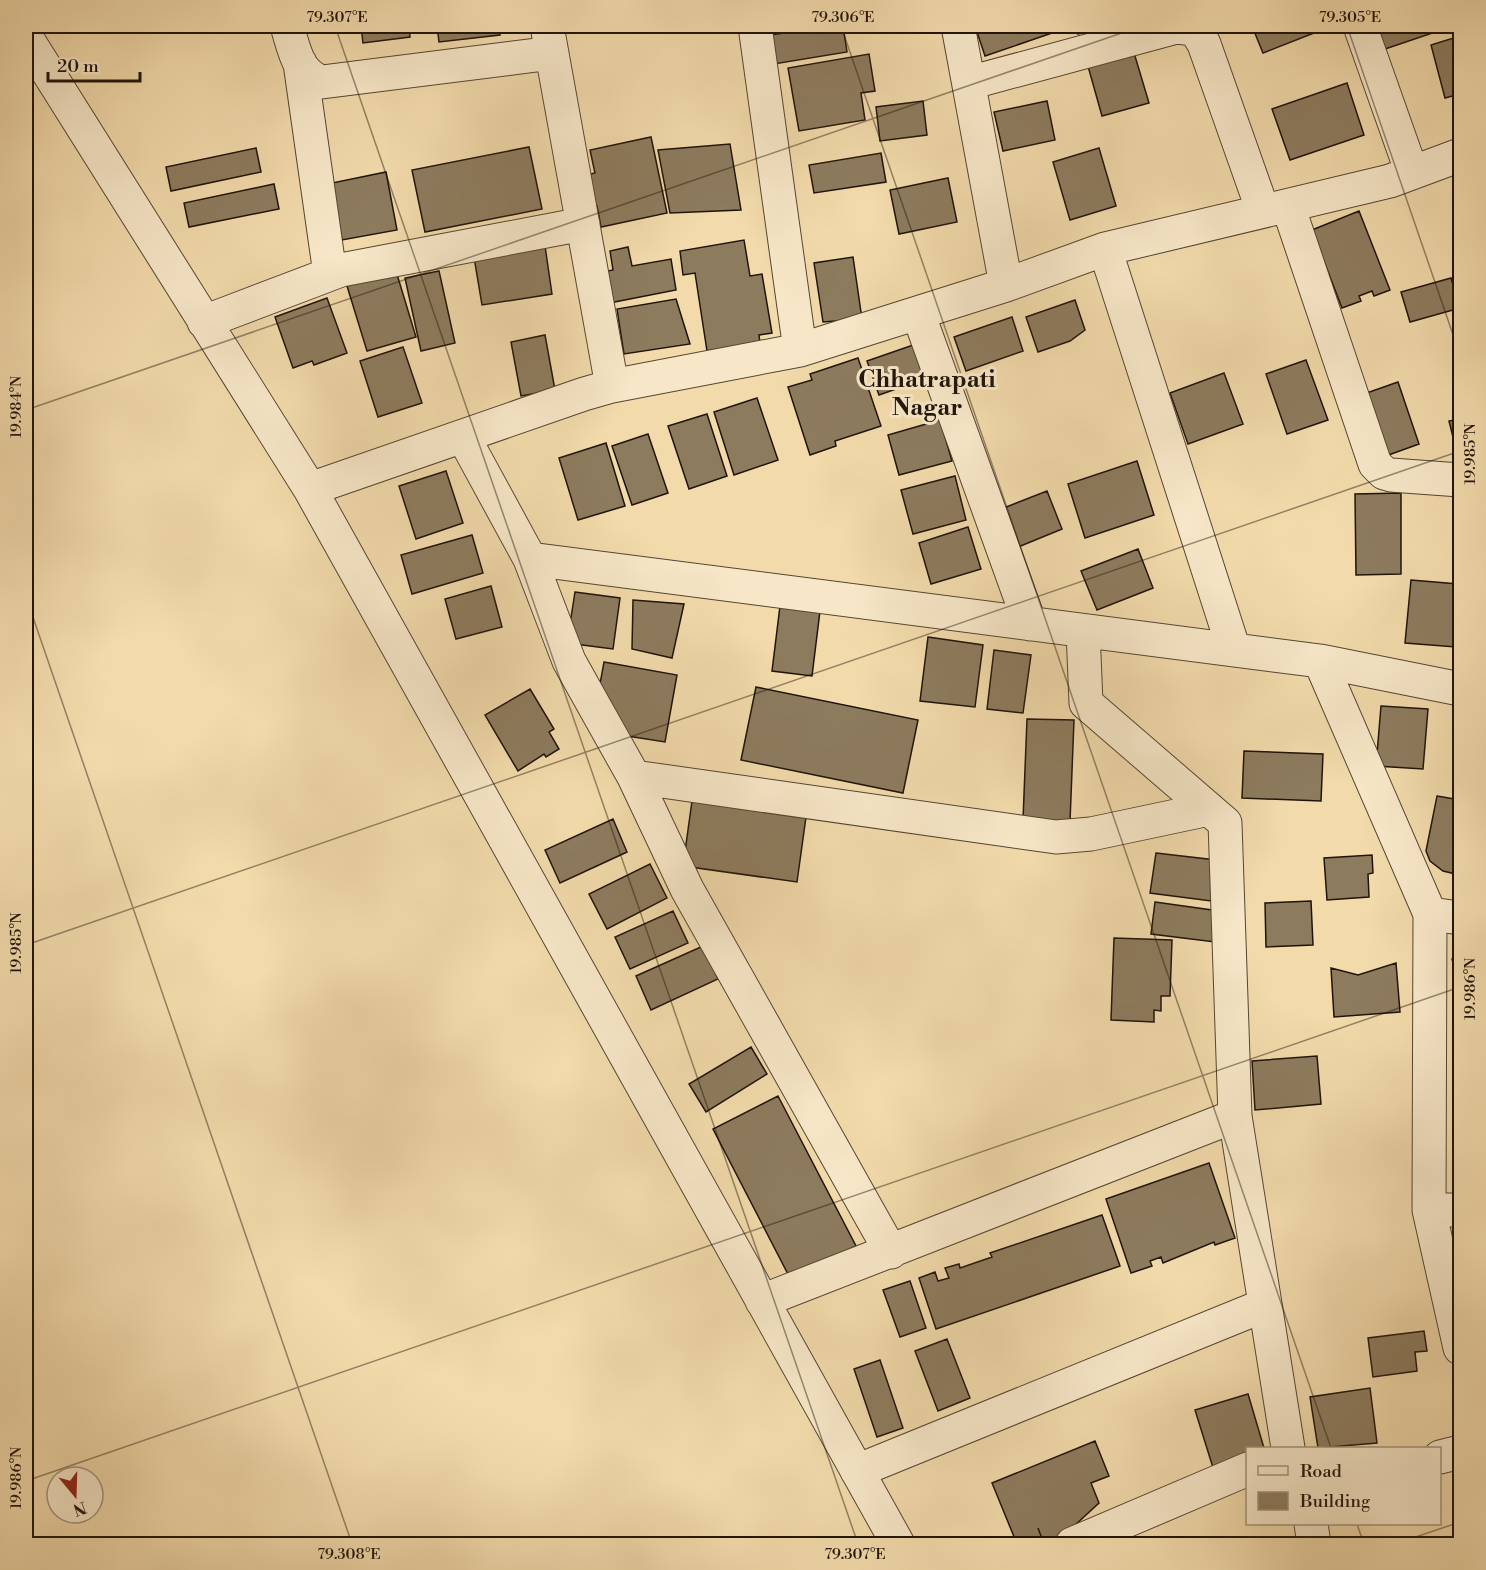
<svg xmlns="http://www.w3.org/2000/svg" width="1486" height="1570" font-family="'Libre Bodoni',serif">
<style>
.building{fill:#8d7b5e;stroke:#20140a;stroke-width:1.5}
.lines{fill:none;stroke-linecap:round;stroke-linejoin:round}
.minor-casing{stroke:#544632;stroke-width:35}
.minor{stroke:#f7e7c8;stroke-width:33}
.ticks{fill:none;stroke:#20140a;stroke-width:1.5;stroke-opacity:0.45}
.labels{text-anchor:middle;dominant-baseline:central;stroke-width:6;stroke-linejoin:round;paint-order:stroke}
.neighbourhood-label{font-size:24px;font-weight:bold;fill:#20140a;stroke:#f7e7c8}
.neatline{fill:none;stroke:#20140a;stroke-width:2}
.ticks-label{font-size:15px;text-anchor:middle;fill:#20140a}
</style>
<rect width="100%" height="100%" fill="#f2daab"/>
<filter id="stains"><feTurbulence type="fractalNoise" baseFrequency=".00333" numOctaves="4"/><feColorMatrix values="0 0 0 0 .2 0 0 0 0 .09 0 0 0 0 .02 0 0 0 .5 -.17"/></filter>
<radialGradient id="worn" r=".72"><stop offset=".6" stop-color="#630" stop-opacity="0"/><stop offset="1" stop-color="#630" stop-opacity=".3"/></radialGradient>
<path class="building" d="M 105,26 L 127,26 L 106,31 Z
M 361,26 L 409,26 L 410,37 L 363,43 Z
M 437,26 L 499,26 L 500,35 L 439,42 Z
M 832,26 L 843,26 L 847,52 L 774,64 L 770,35 Z
M 975,26 L 1050,26 L 1052,33 L 985,56 Z
M 1075,26 L 1102,26 L 1078,34 Z
M 1252,26 L 1317,26 L 1319,31 L 1263,53 Z
M 1377,26 L 1453,26 L 1385,49 Z
M 1460,36 L 1460,94 L 1445,98 L 1431,45 Z
M 1132,46 L 1149,103 L 1102,116 L 1086,59 Z
M 869,54 L 875,91 L 861,93 L 865,120 L 799,131 L 788,68 Z
M 1347,83 L 1364,135 L 1290,160 L 1272,109 Z
M 923,101 L 927,135 L 880,141 L 876,107 Z
M 1047,101 L 1055,140 L 1003,151 L 994,112 Z
M 651,137 L 667,213 L 601,227 L 597,206 L 584,209 L 577,177 L 595,173 L 590,150 Z
M 730,144 L 741,210 L 670,213 L 658,150 Z
M 529,147 L 542,209 L 425,232 L 412,170 Z
M 256,148 L 261,172 L 171,191 L 166,167 Z
M 1099,148 L 1116,206 L 1070,220 L 1053,162 Z
M 881,153 L 886,182 L 814,193 L 809,165 Z
M 386,172 L 397,230 L 342,240 L 332,183 Z
M 948,178 L 957,222 L 899,234 L 890,190 Z
M 274,184 L 279,209 L 189,227 L 184,203 Z
M 1359,211 L 1390,290 L 1374,296 L 1372,291 L 1359,296 L 1361,301 L 1342,308 L 1312,230 Z
M 744,240 L 750,276 L 762,274 L 772,333 L 759,335 L 760,343 L 707,351 L 695,273 L 683,275 L 680,251 Z
M 545,246 L 552,294 L 482,305 L 474,257 Z
M 628,247 L 632,266 L 671,259 L 676,290 L 604,304 L 598,273 L 613,270 L 610,251 Z
M 853,257 L 862,319 L 823,322 L 814,263 Z
M 396,271 L 416,337 L 367,351 L 347,286 Z
M 439,271 L 455,343 L 421,351 L 405,278 Z
M 1451,278 L 1460,308 L 1410,322 L 1401,292 Z
M 327,298 L 347,353 L 314,365 L 312,361 L 293,368 L 275,317 Z
M 676,299 L 690,344 L 624,354 L 617,309 Z
M 1075,300 L 1085,330 L 1070,341 L 1038,352 L 1026,317 Z
M 1012,317 L 1023,351 L 966,371 L 954,337 Z
M 545,335 L 555,390 L 521,396 L 511,342 Z
M 919,343 L 930,377 L 879,395 L 867,361 Z
M 403,347 L 422,403 L 378,417 L 360,361 Z
M 858,358 L 881,426 L 835,441 L 836,446 L 810,455 L 788,387 L 812,380 L 810,374 Z
M 1306,360 L 1328,420 L 1287,434 L 1266,374 Z
M 1224,373 L 1243,424 L 1188,444 L 1170,393 Z
M 1398,382 L 1419,444 L 1383,457 L 1361,395 Z
M 757,398 L 778,460 L 734,475 L 714,412 Z
M 707,414 L 727,476 L 689,489 L 668,426 Z
M 1460,419 L 1460,444 L 1455,445 L 1449,421 Z
M 940,420 L 952,461 L 899,475 L 888,435 Z
M 648,434 L 668,493 L 632,505 L 612,446 Z
M 606,443 L 625,506 L 578,520 L 559,458 Z
M 1137,461 L 1154,515 L 1085,538 L 1068,484 Z
M 446,471 L 463,523 L 416,539 L 399,486 Z
M 955,476 L 966,520 L 913,534 L 901,490 Z
M 1047,491 L 1062,529 L 1006,552 L 991,513 Z
M 1401,493 L 1401,574 L 1356,575 L 1355,494 Z
M 968,527 L 981,569 L 931,584 L 919,543 Z
M 472,535 L 483,573 L 412,594 L 401,555 Z
M 1138,549 L 1153,588 L 1097,610 L 1081,571 Z
M 1411,580 L 1458,584 L 1454,633 L 1458,633 L 1456,647 L 1405,643 Z
M 491,586 L 502,627 L 456,639 L 445,599 Z
M 575,592 L 620,598 L 613,649 L 567,643 Z
M 633,600 L 684,604 L 672,658 L 632,649 Z
M 780,606 L 820,611 L 812,676 L 772,671 Z
M 928,637 L 983,645 L 975,707 L 920,701 Z
M 994,650 L 1031,655 L 1023,713 L 987,709 Z
M 604,662 L 677,675 L 665,742 L 621,735 L 600,684 Z
M 756,687 L 918,720 L 903,793 L 741,760 Z
M 530,689 L 554,729 L 549,732 L 559,749 L 546,757 L 544,754 L 518,771 L 485,715 Z
M 1381,706 L 1428,709 L 1423,769 L 1376,766 Z
M 1027,719 L 1074,720 L 1070,822 L 1023,820 Z
M 1244,751 L 1323,754 L 1321,801 L 1242,798 Z
M 1437,796 L 1460,800 L 1460,875 L 1443,871 L 1430,861 L 1426,851 Z
M 692,801 L 806,817 L 797,882 L 683,866 Z
M 613,819 L 627,852 L 560,883 L 545,850 Z
M 1156,853 L 1216,860 L 1211,901 L 1150,893 Z
M 1372,855 L 1373,873 L 1368,874 L 1369,897 L 1327,900 L 1324,858 Z
M 650,864 L 667,898 L 607,929 L 589,894 Z
M 1311,901 L 1313,945 L 1266,947 L 1265,903 Z
M 1155,902 L 1219,911 L 1215,942 L 1151,934 Z
M 673,911 L 688,943 L 630,969 L 615,937 Z
M 1114,938 L 1172,940 L 1170,996 L 1161,996 L 1161,1011 L 1154,1010 L 1154,1022 L 1111,1020 Z
M 703,946 L 718,979 L 651,1010 L 636,976 Z
M 1460,957 L 1460,989 L 1452,959 Z
M 1396,963 L 1400,1012 L 1334,1017 L 1331,968 L 1358,975 Z
M 751,1047 L 767,1074 L 706,1112 L 689,1084 Z
M 1317,1056 L 1321,1104 L 1255,1110 L 1252,1061 Z
M 778,1096 L 856,1246 L 791,1280 L 713,1129 Z
M 1209,1163 L 1235,1238 L 1215,1245 L 1214,1242 L 1163,1263 L 1161,1257 L 1150,1261 L 1152,1266 L 1131,1273 L 1106,1199 Z
M 1102,1215 L 1120,1266 L 936,1329 L 919,1278 L 935,1272 L 938,1281 L 949,1278 L 945,1268 L 959,1264 L 960,1268 L 992,1257 L 990,1253 Z
M 910,1281 L 926,1328 L 900,1337 L 883,1290 Z
M 1424,1331 L 1427,1351 L 1415,1352 L 1417,1371 L 1373,1377 L 1368,1338 Z
M 947,1339 L 970,1398 L 938,1411 L 915,1351 Z
M 880,1360 L 903,1428 L 877,1437 L 854,1369 Z
M 1370,1388 L 1377,1443 L 1318,1448 L 1310,1397 Z
M 1248,1394 L 1264,1448 L 1248,1448 L 1248,1464 L 1215,1474 L 1195,1410 Z
M 1095,1441 L 1109,1476 L 1091,1483 L 1099,1503 L 1062,1537 L 1044,1544 L 1038,1528 L 1044,1544 L 1017,1544 L 992,1483 Z
M 1394,1540 L 1395,1544 L 1345,1544 Z"/>
<g class="lines">
<g class="minor-casing">
<path id="minor" d="M 287,26 C 294,48 297,74 322,82 L 552,53
M 547,26 L 612,386
M 755,26 L 800,350
M 958,26 L 1006,285
M 1360,26 L 1412,173
M 26,37 L 310,489 L 898,1544
M 300,63 L 330,274
M 969,83 L 1176,27 L 1195,29 L 1204,44 L 1263,211
M 1288,206 L 1375,464 L 1384,473 L 1391,475 L 1460,480
M 1105,249 L 1234,650
M 918,313 L 1030,624
M 204,322 L 341,270 L 583,224
M 463,436 L 530,559 L 1320,661 L 1460,689
M 310,489 L 584,394 L 612,386 L 800,350 L 1006,285 L 1105,249 L 1390,181 L 1460,155
M 530,559 L 569,661 L 634,777 L 687,889 L 891,1252
M 1083,631 L 1086,703 L 1225,823 L 1235,1116
M 1320,661 L 1430,914 L 1429,1210 L 1460,1348
M 634,777 L 1056,837 L 1091,834 L 1209,809
M 1430,914 L 1460,918
M 1429,1210 L 1460,1210
M 762,1301 L 1235,1116 L 1288,1448
M 1440,1457 L 1460,1452
M 857,1471 L 1265,1305
M 1311,1524 L 1314,1544
M 1072,1544 L 1248,1469"/>
</g>
<use href="#minor" class="minor"/>
</g>
<path class="ticks" d="M 335,26 L 858,1544M 841,26 L 1331,1448M 1347,26 L 1460,355M 26,410 L 1142,26M 26,597 L 352,1544M 26,945 L 1460,451M 26,1481 L 1460,987M 1357,1524 L 1364,1544M 1395,1544 L 1460,1522"/>
<g class="labels">
<g class="neighbourhood-label">
<text x="927" y="380">Chhatrapati<tspan x="927" dy="28">Nagar</tspan></text>
</g>
</g>
<rect width="1486" height="1570" fill="none" stroke="#f2daab" stroke-width="66"/>
<rect x="1246" y="1447" width="195" height="78" fill="#f7e7c8" stroke="#a1937c" stroke-width="1.5"/>
<rect x="1258" y="1466" width="30" height="9" fill="#f7e7c8" stroke="#a1937c" stroke-width="1.5"/>
<text x="1300" y="1477" font-size="18" fill="#20140a">Road</text>
<rect x="1258" y="1492" width="30" height="18" fill="#8d7b5e" stroke="#a1937c" stroke-width="1.5"/>
<text x="1300" y="1507" font-size="18" fill="#20140a">Building</text>
<g transform="translate(75 1495) rotate(161)"><circle r="28" fill="#f7e7c8" stroke="#a1937c" stroke-width="1.5"/>
<path d="M0-4.5L10 22L0 15L-10 22Z" fill="#8f2418"/>
<text y="-9" font-size="16" font-weight="bold" text-anchor="middle" fill="#20140a">N</text>
</g>
<path d="M48 72v9h92v-9" fill="none" stroke="#20140a" stroke-width="3"/>
<text x="57" y="72" font-size="18" fill="#20140a" stroke="#f7e7c8" stroke-width="4.5" paint-order="stroke">20 m</text>
<rect x="33" y="33" width="1420" height="1504" class="neatline"/>
<g class="ticks-label">
<text x="337" y="22">79.307°E</text>
<text x="843" y="22">79.306°E</text>
<text x="1350" y="22">79.305°E</text>
<text transform="translate(16 407) rotate(-90)" y="5">19.984°N</text>
<text transform="translate(1470 454) rotate(-90)" y="5">19.985°N</text>
<text transform="translate(16 943) rotate(-90)" y="5">19.985°N</text>
<text transform="translate(1470 989) rotate(-90)" y="5">19.986°N</text>
<text transform="translate(16 1478) rotate(-90)" y="5">19.986°N</text>
<text x="349" y="1559">79.308°E</text>
<text x="855" y="1559">79.307°E</text>
</g>
<rect width="100%" height="100%" filter="url(#stains)"/>
<rect width="100%" height="100%" fill="url(#worn)"/>
</svg>
